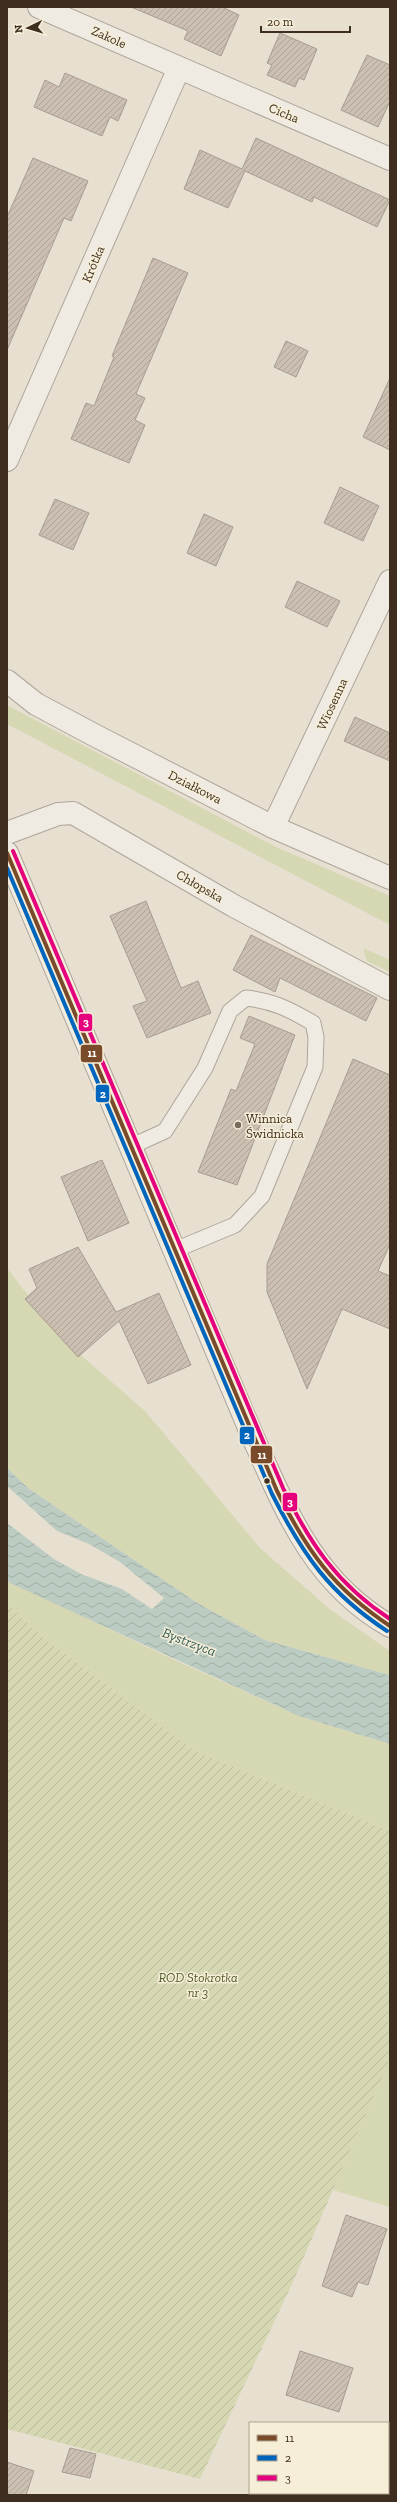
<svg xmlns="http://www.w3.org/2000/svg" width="397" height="2502" font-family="'Zilla Slab',serif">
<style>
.grass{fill:#d6d7b3}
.garden{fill:url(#garden-furrows)}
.water{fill:url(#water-waves)}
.building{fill:url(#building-hatch);stroke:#a89c90}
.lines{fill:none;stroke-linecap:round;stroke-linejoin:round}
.service-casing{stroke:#ada599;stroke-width:17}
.minor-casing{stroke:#ada599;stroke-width:24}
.tertiary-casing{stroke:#ada599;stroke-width:24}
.service{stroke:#efebe3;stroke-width:15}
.minor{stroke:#efebe3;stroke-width:22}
.tertiary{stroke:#efebe3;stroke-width:22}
.bus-1-casing{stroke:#f7eed8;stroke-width:7}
.bus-2-casing{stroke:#f7eed8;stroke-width:7}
.bus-3-casing{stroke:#f7eed8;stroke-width:7}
.bus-1{stroke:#7a4b2a;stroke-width:4}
.bus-2{stroke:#0065bd;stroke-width:4}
.bus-3{stroke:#e5007d;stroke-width:4}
.poi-dot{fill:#786c5e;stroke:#f7eed8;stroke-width:1.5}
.bus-dot{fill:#3d2e20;stroke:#f7eed8;stroke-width:1.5}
.labels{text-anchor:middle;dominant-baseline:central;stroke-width:3;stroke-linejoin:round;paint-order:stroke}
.street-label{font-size:13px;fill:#3d2e20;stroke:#f7eed8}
.poi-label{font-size:13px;fill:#3d2e20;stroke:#f7eed8;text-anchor:start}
.park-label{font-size:13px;font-style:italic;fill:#4d5a26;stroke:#f7eed8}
.water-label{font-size:14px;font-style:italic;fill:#2f5d5a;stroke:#f7eed8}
.line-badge{stroke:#f7eed8;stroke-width:1.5}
.badge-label{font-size:11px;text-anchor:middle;font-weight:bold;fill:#fff}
</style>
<defs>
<pattern id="garden-furrows" width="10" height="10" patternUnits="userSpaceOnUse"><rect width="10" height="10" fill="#d6d7b3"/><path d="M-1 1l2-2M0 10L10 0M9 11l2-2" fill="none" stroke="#b9b99a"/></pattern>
<pattern id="water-waves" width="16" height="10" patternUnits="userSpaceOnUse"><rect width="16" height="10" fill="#bcccc2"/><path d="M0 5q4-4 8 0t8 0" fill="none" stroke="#a2b0a6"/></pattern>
<pattern id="building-hatch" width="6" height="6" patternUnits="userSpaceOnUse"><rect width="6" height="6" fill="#cbbfb2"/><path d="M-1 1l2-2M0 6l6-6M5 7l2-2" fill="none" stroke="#afa499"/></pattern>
</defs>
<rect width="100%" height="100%" fill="#e7e0d1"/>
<path class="grass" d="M 7,705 L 276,847 L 390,896 L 390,925 L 7,724 Z
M 363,948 L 390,960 L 390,972 L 367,961 Z
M 7,1268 L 59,1336 L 145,1411 L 261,1549 L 331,1610 L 390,1651 L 390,1675 L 265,1640 L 199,1604 L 28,1488 L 7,1468 Z
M 7,1580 L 168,1657 L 299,1716 L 390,1744 L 390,1831 L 195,1751 L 44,1638 L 7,1604 Z
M 390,2059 L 390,2207 L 333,2190 Z"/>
<path class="garden" d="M 7,1604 L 44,1638 L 195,1751 L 390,1831 L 390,2059 L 292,2284 L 200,2479 L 7,2429 Z"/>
<path class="water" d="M 7,1468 L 28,1488 L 199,1604 L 265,1640 L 390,1675 L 390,1744 L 299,1716 L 10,1583 L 7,1580 L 7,1523 L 54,1559 L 81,1574 L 122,1589 L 152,1609 L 164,1598 L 120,1562 L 89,1544 L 57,1531 L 7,1486 Z"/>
<path class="building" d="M 131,7 L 222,7 L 239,15 L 221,56 L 184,39 L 188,31 Z
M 280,33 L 317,49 L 304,80 L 299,78 L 295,87 L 267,75 L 272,65 L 267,63 Z
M 367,55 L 390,65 L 390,101 L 378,127 L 341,110 Z
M 65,73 L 127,100 L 118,121 L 110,117 L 102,136 L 34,107 L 45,80 L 59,87 Z
M 256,138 L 390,200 L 377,227 L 314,197 L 312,202 L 245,171 L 228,208 L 184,189 L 200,150 L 242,169 Z
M 33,158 L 88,181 L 71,221 L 64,218 L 7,350 L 7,217 Z
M 153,258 L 188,273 L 136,394 L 145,398 L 135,420 L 145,425 L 129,463 L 71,439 L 86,403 L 94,406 L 114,357 L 112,356 Z
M 286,341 L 308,351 L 296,377 L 274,367 Z
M 390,378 L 390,450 L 363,437 Z
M 340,487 L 379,506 L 363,541 L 324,523 Z
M 55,499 L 89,513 L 73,550 L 39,535 Z
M 204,514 L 233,527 L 216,566 L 187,553 Z
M 297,581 L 340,601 L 327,627 L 285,607 Z
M 355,717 L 390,733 L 390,761 L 344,741 Z
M 146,901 L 181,988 L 198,981 L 211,1013 L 147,1038 L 133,1006 L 147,1001 L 110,916 Z
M 251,935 L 377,998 L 366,1021 L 280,978 L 275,992 L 233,970 Z
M 249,1016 L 295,1035 L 237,1185 L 198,1172 L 231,1089 L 236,1091 L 255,1044 L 240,1038 Z
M 353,1059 L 390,1075 L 390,1244 L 378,1271 L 390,1276 L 390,1329 L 342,1309 L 307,1389 L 267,1292 L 267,1264 Z
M 102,1160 L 129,1223 L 88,1241 L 61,1177 Z
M 78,1247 L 116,1312 L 159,1293 L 191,1365 L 148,1384 L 119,1321 L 78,1357 L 25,1299 L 37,1288 L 29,1269 Z
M 346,2215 L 387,2229 L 368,2285 L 358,2282 L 352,2297 L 322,2286 Z
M 300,2351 L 353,2368 L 339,2412 L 286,2395 Z
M 70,2448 L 96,2454 L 90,2478 L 62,2472 Z
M 7,2462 L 34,2471 L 26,2495 L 7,2495 Z"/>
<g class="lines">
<g class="service-casing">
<path id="service" d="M 132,1146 L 165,1131 L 205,1068 L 230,1011 L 246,998 C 273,1001 289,1009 313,1023 L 316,1037 L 315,1067 L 262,1196 L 235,1225 L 175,1250"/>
</g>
<g class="minor-casing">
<path id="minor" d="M 39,7 L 390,159
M 7,460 L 179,68
M 7,681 L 36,704 L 96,736 L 273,827 L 390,878
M 273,827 L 390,581
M 7,833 L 58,814 L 73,813 L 234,906 L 390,989"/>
</g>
<g class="tertiary-casing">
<path id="tertiary" d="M 7,853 L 252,1435 C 286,1511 314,1583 390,1626"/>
</g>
<use href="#service" class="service"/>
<use href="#minor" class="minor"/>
<use href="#tertiary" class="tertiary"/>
<g class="bus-1-casing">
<path id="bus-1" d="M 7,853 L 277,1491 C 307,1551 333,1588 390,1626"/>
</g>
<g class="bus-2-casing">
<path id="bus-2" d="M 7,868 L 272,1494 C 303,1555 329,1593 387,1631"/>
</g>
<g class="bus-3-casing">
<path id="bus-3" d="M 13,851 L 283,1488 C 310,1544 337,1584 390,1619"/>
</g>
<use href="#bus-1" class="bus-1"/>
<use href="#bus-2" class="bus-2"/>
<use href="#bus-3" class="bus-3"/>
</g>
<circle class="poi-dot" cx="238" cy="1125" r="4"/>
<circle class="bus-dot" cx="267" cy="1481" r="3.5"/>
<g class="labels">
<g class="street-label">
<text transform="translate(109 37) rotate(24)">Zakole</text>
<text transform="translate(284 113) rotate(23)">Cicha</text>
<text transform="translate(93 264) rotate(-67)">Krótka</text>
<text transform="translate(332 704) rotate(-65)">Wiosenna</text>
<text transform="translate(195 787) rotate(27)">Działkowa</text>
<text transform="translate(200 886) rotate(30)">Chłopska</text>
</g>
<g class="poi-label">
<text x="246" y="1118">Winnica<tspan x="246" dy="15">Świdnicka</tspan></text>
</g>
<g class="park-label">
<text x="198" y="1977">ROD Stokrotka<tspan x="198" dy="15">nr 3</tspan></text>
</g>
<g class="water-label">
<text transform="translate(189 1642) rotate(21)">Bystrzyca</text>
</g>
</g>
<g class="line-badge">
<rect x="78" y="1013" width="15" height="19" rx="4" fill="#e5007d"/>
<rect x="80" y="1044" width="23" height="19" rx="4" fill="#7a4b2a"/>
<rect x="95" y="1084" width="15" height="19" rx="4" fill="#0065bd"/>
<rect x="239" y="1426" width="16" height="19" rx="4" fill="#0065bd"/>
<rect x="250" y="1445" width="23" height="19" rx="4" fill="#7a4b2a"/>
<rect x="282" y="1492" width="16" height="20" rx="4" fill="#e5007d"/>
</g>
<g class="badge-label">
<text x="86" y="1026">3</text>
<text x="92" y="1057">11</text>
<text x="103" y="1098">2</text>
<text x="247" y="1439">2</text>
<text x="262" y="1459">11</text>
<text x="290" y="1506">3</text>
</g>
<rect width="397" height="2502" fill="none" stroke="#3d2e20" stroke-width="16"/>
<rect x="249" y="2422" width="140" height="72" fill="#f7eed8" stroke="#ada18e"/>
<rect x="257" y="2435" width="20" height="6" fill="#7a4b2a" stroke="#ada18e"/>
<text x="285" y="2442" font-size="12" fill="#3d2e20">11</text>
<rect x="257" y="2455" width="20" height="6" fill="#0065bd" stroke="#ada18e"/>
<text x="285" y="2462" font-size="12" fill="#3d2e20">2</text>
<rect x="257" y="2475" width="20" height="6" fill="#e5007d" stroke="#ada18e"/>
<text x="285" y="2482" font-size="12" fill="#3d2e20">3</text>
<g transform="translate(28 28) rotate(265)" stroke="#f7eed8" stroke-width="3" paint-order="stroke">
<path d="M0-3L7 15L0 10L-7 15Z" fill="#3d2e20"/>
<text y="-6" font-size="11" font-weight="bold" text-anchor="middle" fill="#3d2e20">N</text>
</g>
<path d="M261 26v6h89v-6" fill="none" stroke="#3d2e20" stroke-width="2"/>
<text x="267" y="26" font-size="12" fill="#3d2e20" stroke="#f7eed8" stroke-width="3" paint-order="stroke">20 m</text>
</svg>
